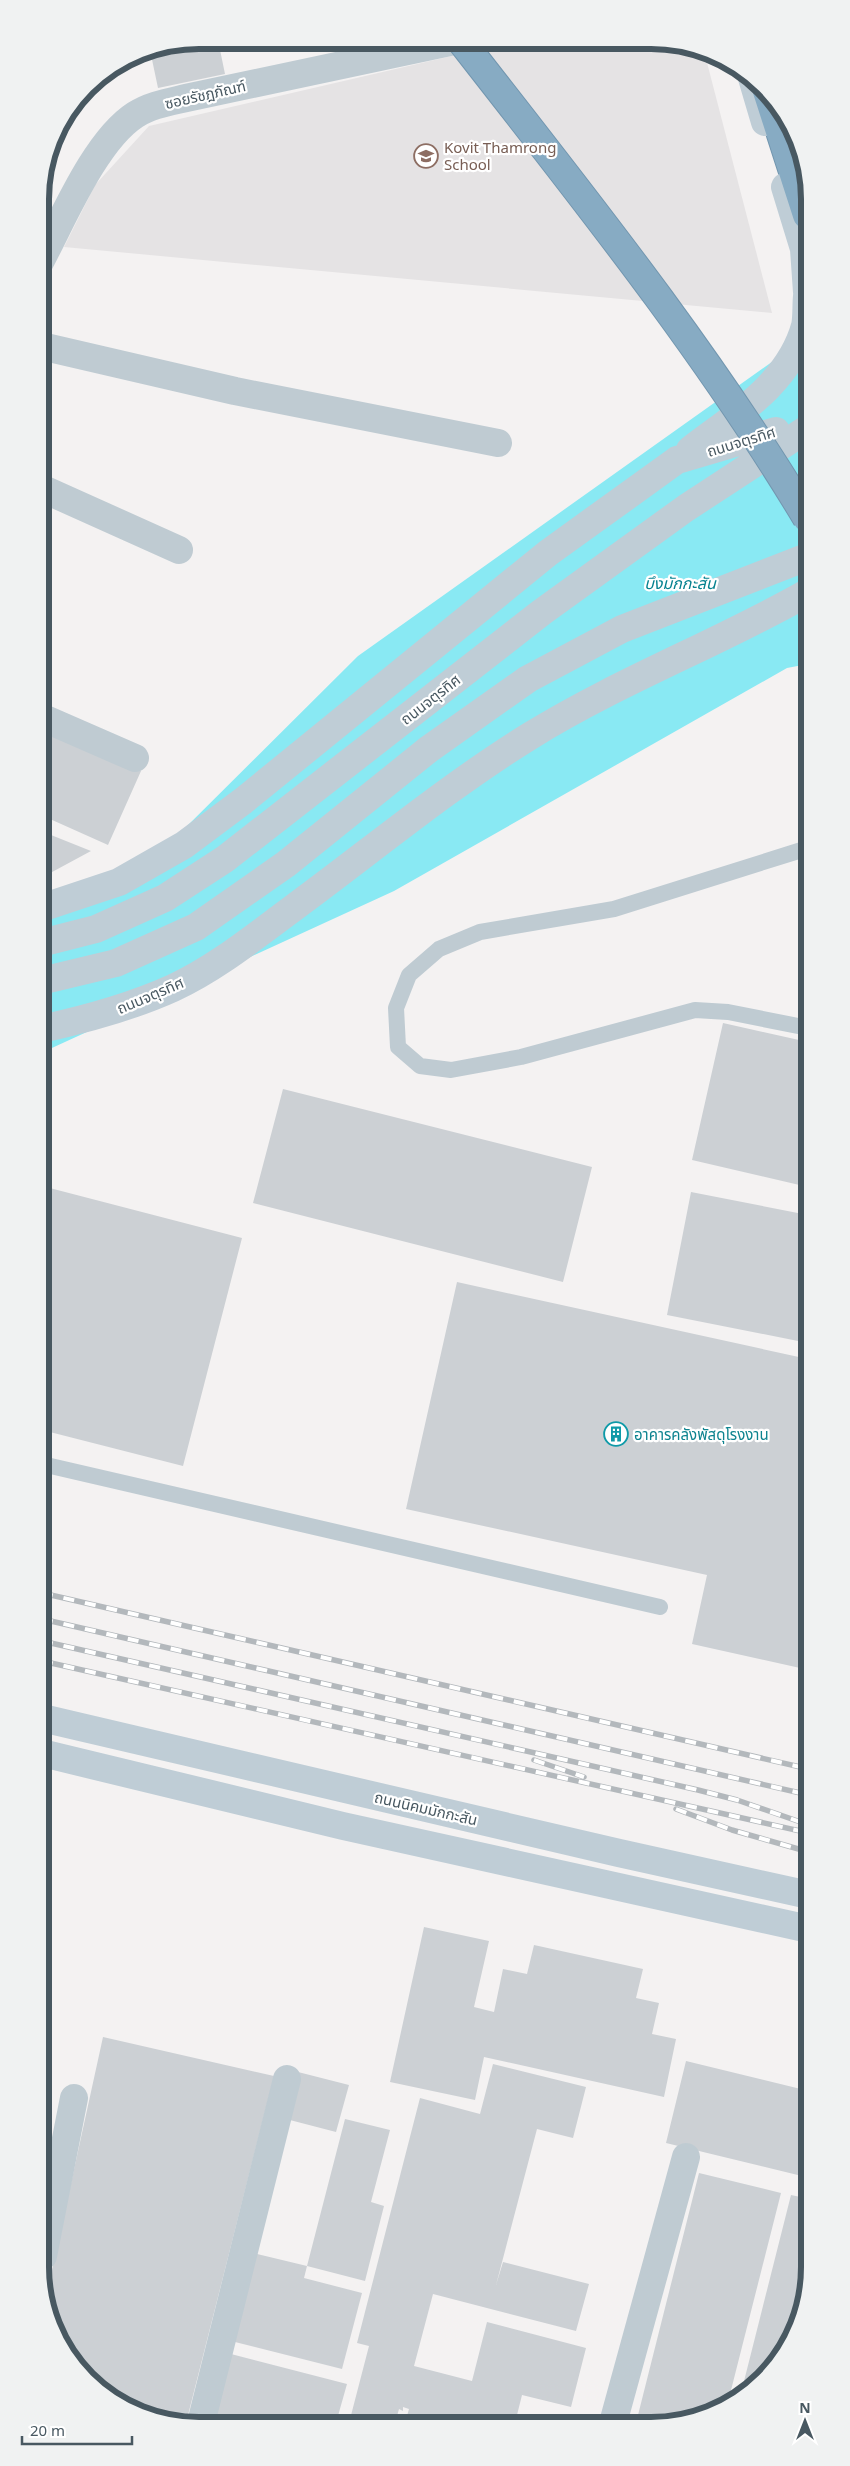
<svg xmlns="http://www.w3.org/2000/svg" width="850" height="2466" font-family="'Noto Sans','Noto Sans Thai',sans-serif">
<style>
.education{fill:#e5e3e4}
.water{fill:#89e9f3}
.building{fill:#ccd0d4}
.lines{fill:none;stroke-linecap:round;stroke-linejoin:round}
.highway-casing{stroke:#7296af;stroke-width:30}
.lane{stroke:#bfcbd2;stroke-width:16}
.street{stroke:#bfcbd2;stroke-width:28}
.secondary{stroke:#bfcdd6;stroke-width:28}
.highway{stroke:#87abc3;stroke-width:28}
.rail-casing{stroke:#b3b8bc;stroke-width:5.5}
.rail{stroke:#fff;stroke-width:4;stroke-dasharray:11;stroke-linecap:butt}
.highway-bridge-casing{stroke:#7296af;stroke-width:30;stroke-linecap:butt}
.highway-bridge{stroke:#87abc3;stroke-width:28}
.labels{text-anchor:middle;dominant-baseline:central;stroke-width:4.5;stroke-linejoin:round;paint-order:stroke}
.street-label{font-size:15px;fill:#485861;stroke:#fff}
.education-label{font-size:15px;fill:#785e54;stroke:#fff;text-anchor:start}
.culture-label{font-size:15px;fill:#0d838f;stroke:#fff;text-anchor:start}
.water-label{font-size:16px;font-style:italic;fill:#068290;stroke:#fff}
.rim{fill:none;stroke:#485861;stroke-width:6}
</style>
<rect width="100%" height="100%" fill="#f4f2f2"/>
<path class="education" d="M 512,42 L 682,43 L 704,51 L 772,313 L 64,247 L 95,185 L 149,126 Z"/>
<path class="water" d="M 807,337 L 808,664 L 787,668 L 394,891 L 41,1053 L 41,917 L 166,847 L 358,656 Z"/>
<path class="building" d="M 199,40 L 218,40 L 225,74 L 158,88 L 150,50 Z
M 41,726 L 141,771 L 108,845 L 41,815 Z
M 41,831 L 91,851 L 41,878 Z
M 723,1023 L 808,1042 L 808,1187 L 692,1160 Z
M 283,1089 L 592,1167 L 563,1282 L 253,1203 Z
M 42,1186 L 242,1238 L 183,1466 L 42,1430 Z
M 691,1192 L 808,1215 L 808,1343 L 667,1315 Z
M 457,1282 L 808,1359 L 809,1670 L 692,1644 L 707,1575 L 406,1509 Z
M 424,1927 L 489,1941 L 474,2007 L 494,2012 L 503,1969 L 527,1974 L 534,1945 L 643,1969 L 636,1998 L 659,2003 L 652,2034 L 676,2039 L 664,2097 L 484,2057 L 475,2100 L 390,2082 Z
M 103,2037 L 274,2076 L 186,2423 L 168,2423 L 129,2409 L 87,2380 L 61,2346 L 45,2302 Z
M 686,2061 L 809,2091 L 810,2178 L 666,2143 Z
M 493,2064 L 586,2087 L 573,2138 L 537,2129 L 496,2285 L 503,2262 L 589,2284 L 576,2331 L 433,2294 L 414,2366 L 472,2381 L 487,2322 L 586,2348 L 571,2407 L 522,2395 L 515,2423 L 405,2423 L 409,2409 L 403,2407 L 403,2411 L 399,2409 L 395,2423 L 349,2423 L 369,2346 L 357,2343 L 420,2098 L 480,2114 Z
M 298,2072 L 349,2085 L 336,2132 L 286,2119 Z
M 345,2119 L 390,2130 L 371,2202 L 384,2206 L 365,2281 L 307,2266 Z
M 43,2145 L 52,2147 L 43,2185 Z
M 699,2173 L 781,2193 L 727,2406 L 682,2423 L 636,2423 Z
M 791,2195 L 810,2199 L 810,2277 L 798,2327 L 771,2372 L 740,2397 Z
M 253,2253 L 307,2266 L 304,2278 L 362,2293 L 342,2369 L 231,2341 Z
M 231,2354 L 347,2384 L 336,2423 L 213,2423 Z"/>
<g class="lines">
<g class="highway-casing">
<path id="highway" d="M 767,91 L 807,215"/>
</g>
<path class="lane" d="M 808,848 L 614,909 L 480,932 L 439,949 L 409,975 L 396,1008 L 398,1047 L 420,1066 L 451,1070 L 521,1057 L 695,1010 L 728,1012 L 808,1028
M 42,1464 L 660,1607"/>
<path class="street" d="M 40,262 C 63,219 95,141 135,115 C 150,105 169,102 186,98 L 450,42
M 41,346 L 235,391 L 498,443
M 41,488 L 179,550
M 41,717 L 135,758
M 43,2256 L 74,2098
M 201,2423 L 287,2079
M 613,2423 L 686,2157"/>
<path class="secondary" d="M 752,78 L 765,122
M 785,187 L 804,249 L 807,292
M 690,450 C 734,416 789,384 805,326 C 807,317 806,305 807,296
M 41,908 L 119,882 L 184,845 L 243,801 L 548,553 L 677,460 L 776,431
M 41,943 L 96,929 L 165,898 L 225,859 L 542,612 L 686,508 L 807,429
M 41,981 L 116,963 L 196,927 L 286,864 L 429,749 L 528,679 L 622,629 L 807,557
M 41,1029 C 87,1019 131,1007 173,988 C 216,968 254,937 292,909 C 371,851 446,788 530,736 C 619,681 717,644 807,593
M 42,1718 L 619,1853 L 809,1895
M 42,1753 L 343,1826 L 809,1929"/>
<use href="#highway" class="highway"/>
<g class="rail-casing">
<path id="rail" d="M 42,1593 L 809,1769
M 42,1619 L 809,1795
M 42,1641 L 698,1790 L 737,1800 L 809,1825
M 42,1661 L 809,1833
M 534,1760 L 584,1777
M 676,1809 L 732,1830 L 809,1852"/>
</g>
<use href="#rail" class="rail"/>
<g class="highway-bridge-casing">
<path id="highway-bridge" d="M 462,42 C 582,196 706,350 807,518"/>
</g>
<use href="#highway-bridge" class="highway-bridge"/>
</g>
<defs>
<g id="school-ring" transform="scale(1.25)"><circle r="9.5" fill="#fff" stroke="#8d6e63" stroke-width="1.5"/><path d="M0-5L7-2L0 1L-7-2ZM-4 1L0 2.5L4 1V4Q0 6-4 4Z" fill="#8d6e63"/></g>
<g id="building-ring" transform="scale(1.25)"><circle r="9.5" fill="#fff" stroke="#0f9aa8" stroke-width="1.5"/><path d="M-4-6H4V6H1V3H-1V6H-4ZM-2.5-4.3h1.7v1.8h-1.7ZM.8-4.3h1.7v1.8H.8ZM-2.5-1h1.7V.8h-1.7ZM.8-1h1.7V.8H.8Z" fill="#0f9aa8"/></g>
</defs>
<g fill-rule="evenodd">
<use href="#school-ring" x="426" y="156"/>
<use href="#building-ring" x="616" y="1434"/>
</g>
<g class="labels">
<g class="street-label">
<text transform="translate(205 94) rotate(-13)">ซอยรัชฎภัณฑ์</text>
<text transform="translate(741 441) rotate(-17)">ถนนจตุรทิศ</text>
<text transform="translate(430 699) rotate(-38)">ถนนจตุรทิศ</text>
<text transform="translate(150 995) rotate(-23)">ถนนจตุรทิศ</text>
<text transform="translate(426 1808) rotate(13)">ถนนนิคมมักกะสัน</text>
</g>
<g class="education-label">
<text x="444" y="147">Kovit Thamrong<tspan x="444" dy="17">School</tspan></text>
</g>
<g class="culture-label">
<text x="634" y="1434">อาคารคลังพัสดุโรงงาน</text>
</g>
<g class="water-label">
<text x="680" y="583">บึงมักกะสัน</text>
</g>
</g>
<path d="M0 0H850V2466H0ZM199 49H651A150 150 0 0 1 801 199V2267A150 150 0 0 1 651 2417H199A150 150 0 0 1 49 2267V199A150 150 0 0 1 199 49Z" fill="#f0f2f2" fill-rule="evenodd"/>
<path class="rim" d="M199 49H651A150 150 0 0 1 801 199V2267A150 150 0 0 1 651 2417H199A150 150 0 0 1 49 2267V199A150 150 0 0 1 199 49Z"/>
<g transform="translate(805 2421)" stroke="#ffffff" stroke-width="4" paint-order="stroke">
<path d="M0-4L9 19L0 12L-9 19Z" fill="#485861"/>
<text y="-8" font-size="14" font-weight="bold" text-anchor="middle" fill="#485861">N</text>
</g>
<path d="M22 2436v8h110v-8" fill="none" stroke="#485861" stroke-width="2.5"/>
<text x="30" y="2436" font-size="15" fill="#485861" stroke="#ffffff" stroke-width="4" paint-order="stroke">20 m</text>
</svg>
